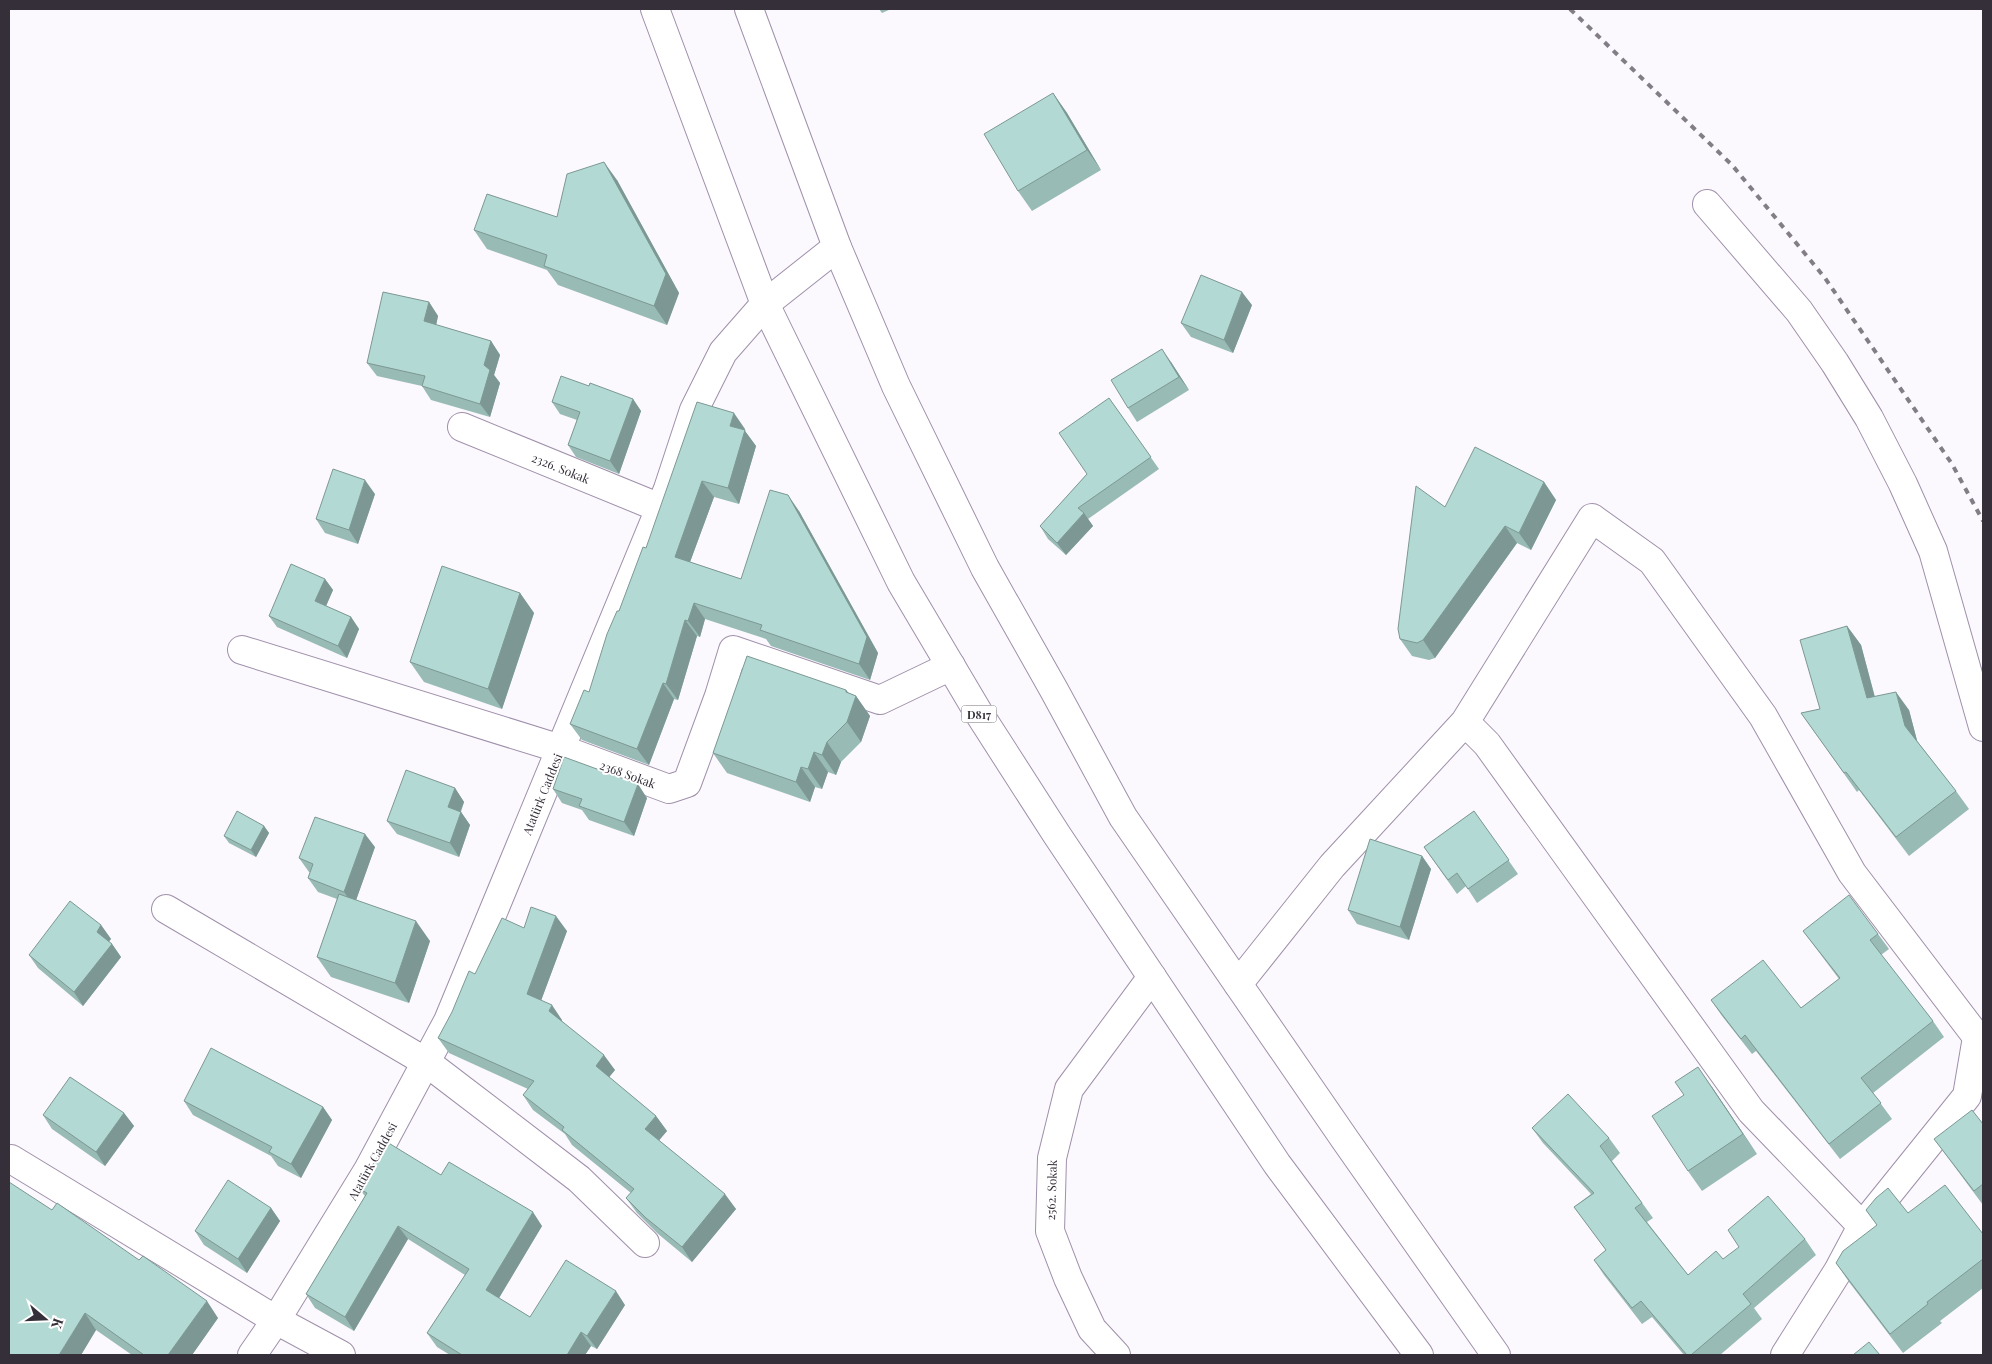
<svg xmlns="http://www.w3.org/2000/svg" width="1992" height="1364" font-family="'Playfair Display',serif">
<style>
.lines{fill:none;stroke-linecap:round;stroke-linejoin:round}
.street-casing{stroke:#9f90aa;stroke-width:30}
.secondary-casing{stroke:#9f90aa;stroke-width:30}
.highway-casing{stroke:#9f90aa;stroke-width:30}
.street{stroke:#fff;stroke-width:28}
.secondary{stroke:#fff;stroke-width:28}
.highway{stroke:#fff;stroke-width:28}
.rail{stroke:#837e86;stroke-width:4;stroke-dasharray:6 6;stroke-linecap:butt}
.wall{fill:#99bbb5}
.shaded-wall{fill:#7d9894}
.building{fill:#b2d9d3;stroke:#7d9894}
.labels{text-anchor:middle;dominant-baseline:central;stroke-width:4;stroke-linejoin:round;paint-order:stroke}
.shield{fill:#fff;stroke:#726d74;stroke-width:1}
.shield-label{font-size:11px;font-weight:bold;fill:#352f39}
.street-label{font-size:12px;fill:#352f39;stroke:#fff}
</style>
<rect width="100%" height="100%" fill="#fbf8fe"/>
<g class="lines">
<g class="street-casing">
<path id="street" d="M 1707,204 L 1799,311 L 1835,363 L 1869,418 L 1903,484 L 1933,551 L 1983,727
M 462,427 L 660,508
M 242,650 L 561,749 L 669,789 L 687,783 L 719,696 L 733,650 L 880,700 L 951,666
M 1465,722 L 1592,518 L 1652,561 L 1763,716 L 1852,873 L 1977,1037 L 1967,1096 L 1868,1219
M 166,909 L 426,1062 L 579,1179 L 645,1243
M 1238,984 L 1332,866 L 1465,722 L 1487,744 L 1751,1111 L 1862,1226 L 1838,1271 L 1785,1355
M 11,1159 L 276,1320 L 341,1355
M 1116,1355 L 1092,1329 L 1068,1278 L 1050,1231 L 1052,1158 L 1069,1089 L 1152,977"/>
</g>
<g class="secondary-casing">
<path id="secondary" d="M 252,1355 L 276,1320 L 368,1170 L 448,1021 L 668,489 L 694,410 L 723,352 L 765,304 L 837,247"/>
</g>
<g class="highway-casing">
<path id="highway" d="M 655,9 L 765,304 L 901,582 L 978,712 L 1057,835 L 1277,1164 L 1419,1355
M 749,9 L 837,247 L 896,386 L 985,568 L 1054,690 L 1123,817 L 1346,1141 L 1496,1355"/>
</g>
<use href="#street" class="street"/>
<use href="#secondary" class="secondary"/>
<use href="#highway" class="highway"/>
<path class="rail" d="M 1570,9 L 1732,165 L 1825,278 L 1952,464 L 1983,521"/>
</g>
<path class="wall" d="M 879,9 L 891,9 L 882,13 Z
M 1053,93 L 1067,113 L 1101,170 L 1032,211 L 1018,191 Z
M 617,180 L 679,293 L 667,325 L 558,285 L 547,270 L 487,249 L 474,230 L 557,217 Z
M 429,302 L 438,316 L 436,325 L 491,341 L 500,355 L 494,375 L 500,383 L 490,417 L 431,400 L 422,386 L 377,376 L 367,363 Z
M 1252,305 L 1233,353 L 1191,337 L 1181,323 Z
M 1171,362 L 1189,390 L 1137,422 L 1128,408 Z
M 589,386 L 633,399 L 641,411 L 619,474 L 576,457 L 568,445 L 577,420 L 560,414 L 552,402 Z
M 1109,398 L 1159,469 L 1088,519 L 1093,526 L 1066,555 L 1048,539 L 1040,526 L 1087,474 Z
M 745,429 L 745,431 L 756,446 L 739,504 L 714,497 L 690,562 L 741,579 L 799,511 L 878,653 L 870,680 L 771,646 L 766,639 L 705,619 L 700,637 L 697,636 L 678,700 L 674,699 L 649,765 L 582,740 L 570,724 L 589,692 L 619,611 L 646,548 Z
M 1544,482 L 1556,500 L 1531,550 L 1517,543 L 1435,658 L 1429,660 L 1412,656 L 1400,639 L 1445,507 Z
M 375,494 L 358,544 L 325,533 L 316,519 Z
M 325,579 L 333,590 L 326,606 L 351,617 L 359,629 L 347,658 L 277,627 L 269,616 Z
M 520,593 L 534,613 L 502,709 L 424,682 L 410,662 Z
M 1847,626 L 1861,645 L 1875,697 L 1909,710 L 1917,741 L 1956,791 L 1969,809 L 1909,856 L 1859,790 L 1857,792 L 1801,713 L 1820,709 Z
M 846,690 L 849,693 L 856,696 L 870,716 L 861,742 L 841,762 L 836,775 L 828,772 L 822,789 L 815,787 L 810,802 L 727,773 L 713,753 Z
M 455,788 L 464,802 L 461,812 L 470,825 L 459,857 L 397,834 L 387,821 Z
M 553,789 L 647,798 L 634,836 L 589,820 L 582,810 L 562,803 Z
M 1474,811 L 1518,874 L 1477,903 L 1466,886 L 1457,894 L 1424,847 Z
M 264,826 L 269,833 L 256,857 L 229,843 L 224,836 Z
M 375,847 L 356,900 L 430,941 L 409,1003 L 331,977 L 317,957 L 337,899 L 318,892 L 308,878 L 310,872 L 309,872 L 299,858 Z
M 1422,856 L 1431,869 L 1409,940 L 1357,924 L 1348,910 Z
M 101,925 L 111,939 L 109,941 L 112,944 L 121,957 L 83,1006 L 38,968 L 29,955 Z
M 524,928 L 567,931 L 541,1000 L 562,1020 L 562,1021 L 615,1070 L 609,1077 L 656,1116 L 667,1131 L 659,1140 L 736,1209 L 692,1262 L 657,1233 L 637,1213 L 626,1198 L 631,1193 L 572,1145 L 565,1134 L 533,1110 L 523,1095 L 528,1089 L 449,1053 L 438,1038 L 475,974 Z
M 1803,931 L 1878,934 L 1889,949 L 1881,955 L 1933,1021 L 1944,1037 L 1873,1093 L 1892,1119 L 1840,1159 L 1756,1051 L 1752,1054 L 1722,1016 L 1711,1000 L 1801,1008 L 1839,979 Z
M 1712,1087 L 1757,1154 L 1702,1191 L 1688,1171 Z
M 184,1101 L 323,1107 L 332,1120 L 301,1178 L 278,1166 L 271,1156 L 193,1115 Z
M 124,1113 L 134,1126 L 105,1166 L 52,1129 L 43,1115 Z
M 1983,1124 L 1983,1205 L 1934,1139 Z
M 1532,1128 L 1609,1138 L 1620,1153 L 1612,1161 L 1653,1218 L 1647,1222 L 1688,1275 L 1723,1259 L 1805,1239 L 1816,1255 L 1754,1308 L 1762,1319 L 1720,1355 L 1684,1355 L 1652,1317 L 1642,1324 L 1604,1275 L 1594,1260 L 1606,1250 L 1574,1207 L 1591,1194 L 1543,1143 Z
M 441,1175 L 542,1226 L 499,1298 L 530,1317 L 625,1305 L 597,1349 L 591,1346 L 585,1355 L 450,1355 L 437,1347 L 427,1333 L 465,1275 L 408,1239 L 354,1331 L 315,1308 L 306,1294 L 365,1196 L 358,1188 Z
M 271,1208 L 280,1221 L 247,1273 L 204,1245 L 195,1231 Z
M 52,1210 L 218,1318 L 192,1355 L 132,1355 L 96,1330 L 81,1355 Z
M 1866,1210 L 1908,1213 L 1983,1234 L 1983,1288 L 1940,1321 L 1942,1323 L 1903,1353 L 1849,1282 L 1836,1263 L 1877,1225 Z"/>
<path class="shaded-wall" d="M 1053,93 L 1067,113 L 1101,170 L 1087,150 Z
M 604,162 L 617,180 L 679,293 L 667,325 L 654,306 Z
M 1242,292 L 1252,305 L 1233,353 L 1224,340 Z
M 429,302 L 438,316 L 434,335 L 424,321 Z
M 491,341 L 500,355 L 494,375 L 500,383 L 490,417 L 480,404 L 484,365 Z
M 1162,349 L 1171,362 L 1189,390 L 1179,377 Z
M 633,399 L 641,411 L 619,474 L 610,461 Z
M 734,413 L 745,429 L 745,431 L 756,446 L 739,504 L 728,488 L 730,426 Z
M 365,480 L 375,494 L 358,544 L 349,530 Z
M 702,481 L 714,497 L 686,573 L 675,557 Z
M 1544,482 L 1556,500 L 1531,550 L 1519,533 Z
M 788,495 L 799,511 L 878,653 L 870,680 L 859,664 Z
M 1084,513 L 1093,526 L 1066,555 L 1057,543 Z
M 1505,526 L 1517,543 L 1435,658 L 1423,640 Z
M 325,579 L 333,590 L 323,613 L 315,601 Z
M 520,593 L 534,613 L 502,709 L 488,689 Z
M 694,603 L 705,619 L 700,637 L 688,621 Z
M 351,617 L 359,629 L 347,658 L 338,646 Z
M 685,620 L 697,636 L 678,700 L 666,684 Z
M 1847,626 L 1861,645 L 1880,717 L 1867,698 Z
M 663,683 L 674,699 L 649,765 L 637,749 Z
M 846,690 L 854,701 L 856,696 L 870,716 L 861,742 L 847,722 L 846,692 Z
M 1896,692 L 1909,710 L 1918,744 L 1905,726 Z
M 827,742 L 841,762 L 836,775 L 822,755 Z
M 814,752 L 828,772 L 822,789 L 808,769 Z
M 801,767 L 815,787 L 810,802 L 796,782 Z
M 638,784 L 647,798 L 634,836 L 624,822 Z
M 455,788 L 464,802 L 457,820 L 448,807 Z
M 461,812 L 470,825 L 459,857 L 450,843 Z
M 264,826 L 269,833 L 256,857 L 251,850 Z
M 365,834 L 375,847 L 354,906 L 344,892 Z
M 1422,856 L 1431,869 L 1409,940 L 1400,927 Z
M 556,916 L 567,931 L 538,1009 L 527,994 Z
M 416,921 L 430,941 L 409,1003 L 395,983 Z
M 101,925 L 111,939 L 106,945 L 97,932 Z
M 112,944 L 121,957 L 83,1006 L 74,992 Z
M 552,1005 L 562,1020 L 560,1026 L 549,1011 Z
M 604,1055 L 615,1070 L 606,1081 L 596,1066 Z
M 1698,1067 L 1712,1087 L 1757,1154 L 1743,1134 Z
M 323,1107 L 332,1120 L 301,1178 L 291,1164 Z
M 124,1113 L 134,1126 L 105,1166 L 96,1152 Z
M 656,1116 L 667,1131 L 656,1144 L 645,1129 Z
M 725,1194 L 736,1209 L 692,1262 L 682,1247 Z
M 271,1208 L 280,1221 L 247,1273 L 238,1259 Z
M 533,1212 L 542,1226 L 496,1303 L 486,1290 Z
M 398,1226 L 408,1239 L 354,1331 L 345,1317 Z
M 616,1291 L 625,1305 L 597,1349 L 587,1336 Z
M 207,1301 L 218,1318 L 192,1355 L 168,1355 Z
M 85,1313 L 96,1330 L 81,1355 L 59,1355 Z
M 581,1332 L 591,1346 L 585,1355 L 567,1355 Z"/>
<path class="building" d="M 1053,93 L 1087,150 L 1018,191 L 984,134 Z
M 604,162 L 666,274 L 654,306 L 544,266 L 547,255 L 474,230 L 487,194 L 557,217 L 567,174 Z
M 1201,275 L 1242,292 L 1224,340 L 1181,323 Z
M 383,292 L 429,302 L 424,321 L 491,341 L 484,365 L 490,370 L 480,404 L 422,386 L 425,376 L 367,363 Z
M 1162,349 L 1179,377 L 1128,408 L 1111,380 Z
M 561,376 L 589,386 L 590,383 L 633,399 L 610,461 L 568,445 L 580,412 L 552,402 Z
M 1109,398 L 1151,457 L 1078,508 L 1084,513 L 1057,543 L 1040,526 L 1087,474 L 1059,433 Z
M 697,402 L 734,413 L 730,426 L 745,430 L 728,488 L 702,481 L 675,557 L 741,579 L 770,490 L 788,495 L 867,637 L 859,664 L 760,630 L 762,625 L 694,603 L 688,621 L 685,620 L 666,684 L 663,683 L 637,749 L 570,724 L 584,690 L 589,692 L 607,634 L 617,611 L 619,611 L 643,547 L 646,548 Z
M 1475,447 L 1544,482 L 1519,533 L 1505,526 L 1423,640 L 1417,643 L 1400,639 L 1398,629 L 1416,486 L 1445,507 Z
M 333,469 L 365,480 L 349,530 L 316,519 Z
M 291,564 L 325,579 L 315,601 L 351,617 L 338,646 L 269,616 Z
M 442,566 L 520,593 L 488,689 L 410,662 Z
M 1847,626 L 1867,698 L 1896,692 L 1905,726 L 1956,791 L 1896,837 L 1846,772 L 1844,773 L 1801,713 L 1820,709 L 1800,640 Z
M 747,656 L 846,690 L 846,692 L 856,696 L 847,722 L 827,742 L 822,755 L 814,752 L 808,769 L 801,767 L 796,782 L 713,753 Z
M 564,757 L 638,784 L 624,822 L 579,806 L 582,799 L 553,789 Z
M 406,770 L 455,788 L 448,807 L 461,812 L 450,843 L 387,821 Z
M 237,811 L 264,826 L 251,850 L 224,836 Z
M 1474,811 L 1509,860 L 1468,889 L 1457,873 L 1448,880 L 1424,847 Z
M 315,817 L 365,834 L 344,892 L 308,878 L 313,864 L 299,858 Z
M 1370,839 L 1422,856 L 1400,927 L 1348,910 Z
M 339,894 L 416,921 L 395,983 L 317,957 Z
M 1849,895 L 1878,934 L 1870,940 L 1933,1021 L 1861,1078 L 1881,1103 L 1829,1144 L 1745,1035 L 1741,1039 L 1711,1000 L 1763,960 L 1801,1008 L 1840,978 L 1803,931 Z
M 70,901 L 101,925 L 97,932 L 112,944 L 74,992 L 29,955 Z
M 531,907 L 556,916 L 527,994 L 552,1005 L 549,1011 L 604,1055 L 596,1066 L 656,1116 L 645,1129 L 725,1194 L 682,1247 L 646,1218 L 626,1198 L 634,1189 L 562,1130 L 564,1127 L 523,1095 L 534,1081 L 438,1038 L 452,1012 L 469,971 L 475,974 L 502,918 L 524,928 Z
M 211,1048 L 323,1107 L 291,1164 L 269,1152 L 272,1147 L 184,1101 Z
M 1698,1067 L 1743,1134 L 1688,1171 L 1652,1116 L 1684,1095 L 1675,1082 Z
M 70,1077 L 124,1113 L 96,1152 L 43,1115 Z
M 1568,1094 L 1609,1138 L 1600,1146 L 1642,1203 L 1635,1208 L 1688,1275 L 1716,1251 L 1723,1259 L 1739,1247 L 1728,1230 L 1768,1196 L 1805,1239 L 1743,1294 L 1751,1304 L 1691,1355 L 1687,1355 L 1641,1301 L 1632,1308 L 1594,1260 L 1606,1250 L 1574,1207 L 1594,1193 L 1532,1128 Z
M 1972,1110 L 1983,1124 L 1983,1184 L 1974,1191 L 1934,1139 Z
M 387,1142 L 441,1175 L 449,1162 L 533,1212 L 486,1290 L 530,1317 L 566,1260 L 616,1291 L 587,1336 L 581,1332 L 567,1355 L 462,1355 L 427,1333 L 469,1269 L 398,1226 L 345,1317 L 306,1294 L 367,1193 L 358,1188 Z
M 228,1180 L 271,1208 L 238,1259 L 195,1231 Z
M 9,1182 L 52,1210 L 57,1203 L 139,1260 L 143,1256 L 207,1301 L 168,1355 L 144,1355 L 85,1313 L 59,1355 L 9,1355 Z
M 1945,1185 L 1983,1234 L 1983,1259 L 1927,1302 L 1928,1304 L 1890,1334 L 1836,1263 L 1843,1251 L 1877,1225 L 1866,1210 L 1876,1198 L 1888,1188 L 1908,1213 Z
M 1869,1342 L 1880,1355 L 1853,1355 Z"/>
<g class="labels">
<rect class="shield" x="961.5" y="705.5" width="35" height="17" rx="4"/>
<g class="shield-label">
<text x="979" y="714">D817</text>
</g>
<g class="street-label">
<text transform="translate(561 468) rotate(22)">2326. Sokak</text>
<text transform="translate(628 774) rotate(20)">2368 Sokak</text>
<text transform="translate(542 794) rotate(-68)">Atatürk Caddesi</text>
<text transform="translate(372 1161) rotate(-61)">Atatürk Caddesi</text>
<text transform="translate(1051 1190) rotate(-88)">2562. Sokak</text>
</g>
</g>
<rect width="1992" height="1364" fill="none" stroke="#352f39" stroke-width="20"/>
<g transform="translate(45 1319) rotate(109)" stroke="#ffffff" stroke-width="4" paint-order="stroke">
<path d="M0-4L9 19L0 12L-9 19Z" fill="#352f39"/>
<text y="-8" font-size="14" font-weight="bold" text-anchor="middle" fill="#352f39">K</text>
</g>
</svg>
